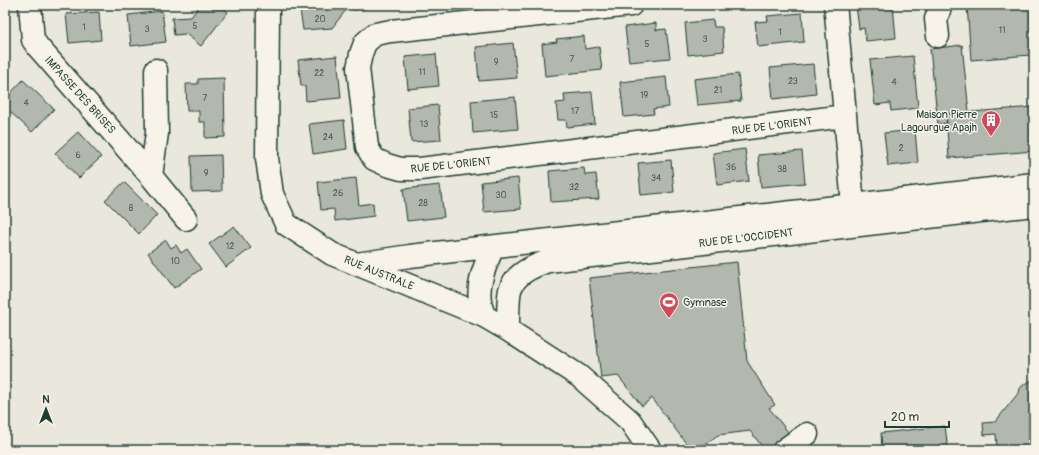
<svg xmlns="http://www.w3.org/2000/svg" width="1039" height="455" font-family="Pangolin,sans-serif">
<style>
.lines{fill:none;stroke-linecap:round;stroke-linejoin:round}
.stream{stroke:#6a7c72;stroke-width:6}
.building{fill:#b2b8ae;stroke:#1f3d34}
.minor-casing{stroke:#1f3d34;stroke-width:25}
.minor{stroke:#f7f3e8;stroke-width:22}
.labels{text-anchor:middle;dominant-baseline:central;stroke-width:3;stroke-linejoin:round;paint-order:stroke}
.number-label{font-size:9px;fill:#445c52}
.street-label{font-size:11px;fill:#1f3d34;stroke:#f7f3e8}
.poi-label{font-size:11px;fill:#1f3d34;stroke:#f7f3e8;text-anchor:end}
</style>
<rect width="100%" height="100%" fill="#eae8dd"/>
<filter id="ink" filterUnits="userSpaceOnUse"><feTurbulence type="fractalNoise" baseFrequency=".025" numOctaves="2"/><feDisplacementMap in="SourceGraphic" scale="8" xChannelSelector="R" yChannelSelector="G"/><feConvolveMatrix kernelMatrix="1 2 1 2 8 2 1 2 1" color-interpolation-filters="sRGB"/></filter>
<g filter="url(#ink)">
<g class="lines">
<path class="stream" d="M 5,445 L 12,450"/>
</g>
<path class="building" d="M 200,5 L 219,5 L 228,12 L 201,46 L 186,34 L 174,35 L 172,18 L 191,17 Z
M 319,5 L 370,5 L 370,8 L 353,10 L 349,6 L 332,28 L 303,30 L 300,10 L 316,8 Z
M 856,5 L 893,5 L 896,38 L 866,41 L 864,28 L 859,29 Z
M 967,5 L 1034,5 L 1034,98 L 1030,55 L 971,60 Z
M 162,11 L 166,42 L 131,46 L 128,15 Z
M 99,12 L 101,40 L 69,43 L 66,14 Z
M 802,13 L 804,42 L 758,47 L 755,22 L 768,21 L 767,16 Z
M 713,20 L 714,27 L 722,27 L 724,51 L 688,55 L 685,23 Z
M 656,23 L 656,30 L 666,29 L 670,58 L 629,62 L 625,27 Z
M 584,36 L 585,49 L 599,47 L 602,70 L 545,76 L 542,44 L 557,42 L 556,39 Z
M 513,43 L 517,78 L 479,81 L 476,47 Z
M 962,45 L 969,112 L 946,114 L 947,123 L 938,124 L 930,49 Z
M 436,54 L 439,86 L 408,89 L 405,57 Z
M 337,56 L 341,98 L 306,101 L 305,86 L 301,86 L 298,60 Z
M 913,56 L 918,108 L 891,111 L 890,103 L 875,105 L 870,60 Z
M 813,64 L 816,94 L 773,99 L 770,68 Z
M 738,74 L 741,101 L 697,105 L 694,79 Z
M 666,77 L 669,107 L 653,109 L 654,114 L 624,117 L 620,82 Z
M 224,78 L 225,137 L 205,138 L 205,122 L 199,122 L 199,111 L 187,111 L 186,84 L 198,84 L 198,79 Z
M 23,80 L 54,109 L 32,132 L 5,107 L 5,99 Z
M 592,92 L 595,124 L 567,127 L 566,120 L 558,120 L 556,103 L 565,102 L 564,94 Z
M 515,97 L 518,129 L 473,133 L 471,101 Z
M 438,105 L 441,140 L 411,142 L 408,108 Z
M 1034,107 L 1034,151 L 949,158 L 946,114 Z
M 344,120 L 347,149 L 313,154 L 309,124 Z
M 915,130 L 918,163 L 888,166 L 884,133 Z
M 78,132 L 101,157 L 79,178 L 55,153 Z
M 745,149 L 749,181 L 717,185 L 713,153 Z
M 802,151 L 805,183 L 761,187 L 758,155 Z
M 221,155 L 222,191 L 192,192 L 191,156 Z
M 671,160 L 674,192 L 641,195 L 638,163 Z
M 584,168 L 585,175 L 596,174 L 599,199 L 551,202 L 549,171 Z
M 356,178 L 359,205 L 373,203 L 374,216 L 335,221 L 334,209 L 321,210 L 318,182 Z
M 518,178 L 521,209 L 484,212 L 481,182 Z
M 124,182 L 157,215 L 139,234 L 105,200 Z
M 440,185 L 444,217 L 407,221 L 403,189 Z
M 234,226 L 251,248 L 226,267 L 209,244 Z
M 166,240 L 171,248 L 176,245 L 181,253 L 187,249 L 201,269 L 174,288 L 148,253 Z
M 737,262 L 747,361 L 775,405 L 769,408 L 792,437 L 774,450 L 765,450 L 750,431 L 718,435 L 697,450 L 691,450 L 652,398 L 642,406 L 618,376 L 601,378 L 589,278 Z
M 1034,379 L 1034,450 L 997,450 L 996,434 L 984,435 L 983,423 L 995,422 L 1020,391 L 1019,390 L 1023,385 Z
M 945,426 L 948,450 L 882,450 L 881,433 Z"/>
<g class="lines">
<g class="minor-casing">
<path id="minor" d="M 30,5 L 33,40 L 38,47 L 151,176 L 186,219
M 268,5 L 267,158 L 272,194 L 286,224 L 332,254 L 484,316 L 508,330 L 579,376 L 630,421 L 650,450
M 631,5 L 391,31 L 375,34 L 365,43 L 361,54 L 358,68 L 367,147 L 374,159 L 387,165 L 401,169 L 420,169 L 845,116
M 835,5 L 836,14 L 853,205
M 938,36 L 936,19 L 941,5
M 151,176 L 157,133 L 156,70
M 356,264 L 410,256 L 1034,184
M 484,316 C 483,311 480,306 480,301 C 477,282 486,264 493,247
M 508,330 C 508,321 508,298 510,290 C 515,273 534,266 548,261 L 1034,205
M 784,450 L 807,434"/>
</g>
<use href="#minor" class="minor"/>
</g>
</g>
<defs>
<g id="building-pin" transform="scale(1)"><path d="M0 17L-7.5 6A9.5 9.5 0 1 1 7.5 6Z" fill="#d1495b" stroke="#f7f3e8"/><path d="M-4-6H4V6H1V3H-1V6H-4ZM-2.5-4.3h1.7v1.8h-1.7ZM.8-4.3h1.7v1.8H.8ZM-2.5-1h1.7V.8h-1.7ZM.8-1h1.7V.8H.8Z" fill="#fff"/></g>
<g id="stadium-pin" transform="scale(1)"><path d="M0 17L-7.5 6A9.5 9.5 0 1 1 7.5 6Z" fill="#d1495b" stroke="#f7f3e8"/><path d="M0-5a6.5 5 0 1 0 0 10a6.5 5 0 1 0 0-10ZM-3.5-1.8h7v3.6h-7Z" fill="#fff"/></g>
</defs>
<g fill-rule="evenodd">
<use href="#building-pin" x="991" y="120"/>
<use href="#stadium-pin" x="669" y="302"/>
</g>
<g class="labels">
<g class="number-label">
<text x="320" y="19">20</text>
<text x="195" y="26">5</text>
<text x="84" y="27">1</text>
<text x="147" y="29">3</text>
<text x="1002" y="30">11</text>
<text x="780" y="32">1</text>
<text x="705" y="39">3</text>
<text x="647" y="44">5</text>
<text x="572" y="59">7</text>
<text x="496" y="62">9</text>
<text x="422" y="72">11</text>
<text x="319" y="73">22</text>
<text x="793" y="81">23</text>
<text x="894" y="82">4</text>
<text x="718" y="90">21</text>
<text x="644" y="95">19</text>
<text x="205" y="98">7</text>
<text x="26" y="103">4</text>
<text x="575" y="111">17</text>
<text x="494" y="115">15</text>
<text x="424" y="124">13</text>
<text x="328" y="137">24</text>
<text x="901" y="148">2</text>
<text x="78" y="155">6</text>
<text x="731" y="167">36</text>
<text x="782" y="169">38</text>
<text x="206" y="173">9</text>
<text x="656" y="178">34</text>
<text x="574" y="187">32</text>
<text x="338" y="193">26</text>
<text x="501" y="195">30</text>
<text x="423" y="203">28</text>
<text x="131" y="208">8</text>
<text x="230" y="246">12</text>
<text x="175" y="261">10</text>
</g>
<g class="street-label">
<text transform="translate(80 95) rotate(48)">IMPASSE DES BRISES</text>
<text transform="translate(772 126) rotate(-7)">RUE DE L'ORIENT</text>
<text transform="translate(451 165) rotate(-6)">RUE DE L'ORIENT</text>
<text transform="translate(746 238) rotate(-7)">RUE DE L'OCCIDENT</text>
<text transform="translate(379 273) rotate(22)">RUE AUSTRALE</text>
</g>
<g class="poi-label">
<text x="977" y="114">Maison Pierre<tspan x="977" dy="13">Lagourgue Apajh</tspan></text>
<text x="683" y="302" text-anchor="start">Gymnase</text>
</g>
</g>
<rect width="1039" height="455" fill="none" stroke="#f7f3e8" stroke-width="20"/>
<rect x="10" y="10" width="1019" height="435" fill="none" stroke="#1f3d34" stroke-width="1.5" filter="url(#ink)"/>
<g transform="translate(46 409)" stroke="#f7f3e8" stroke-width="3" paint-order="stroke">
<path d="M0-3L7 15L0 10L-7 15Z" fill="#1f3d34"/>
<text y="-6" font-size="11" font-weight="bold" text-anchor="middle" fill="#1f3d34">N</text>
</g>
<path d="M885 421v6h64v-6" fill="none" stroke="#1f3d34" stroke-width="2"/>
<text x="891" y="421" font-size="12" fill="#1f3d34" stroke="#f7f3e8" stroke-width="3" paint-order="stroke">20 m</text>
</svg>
